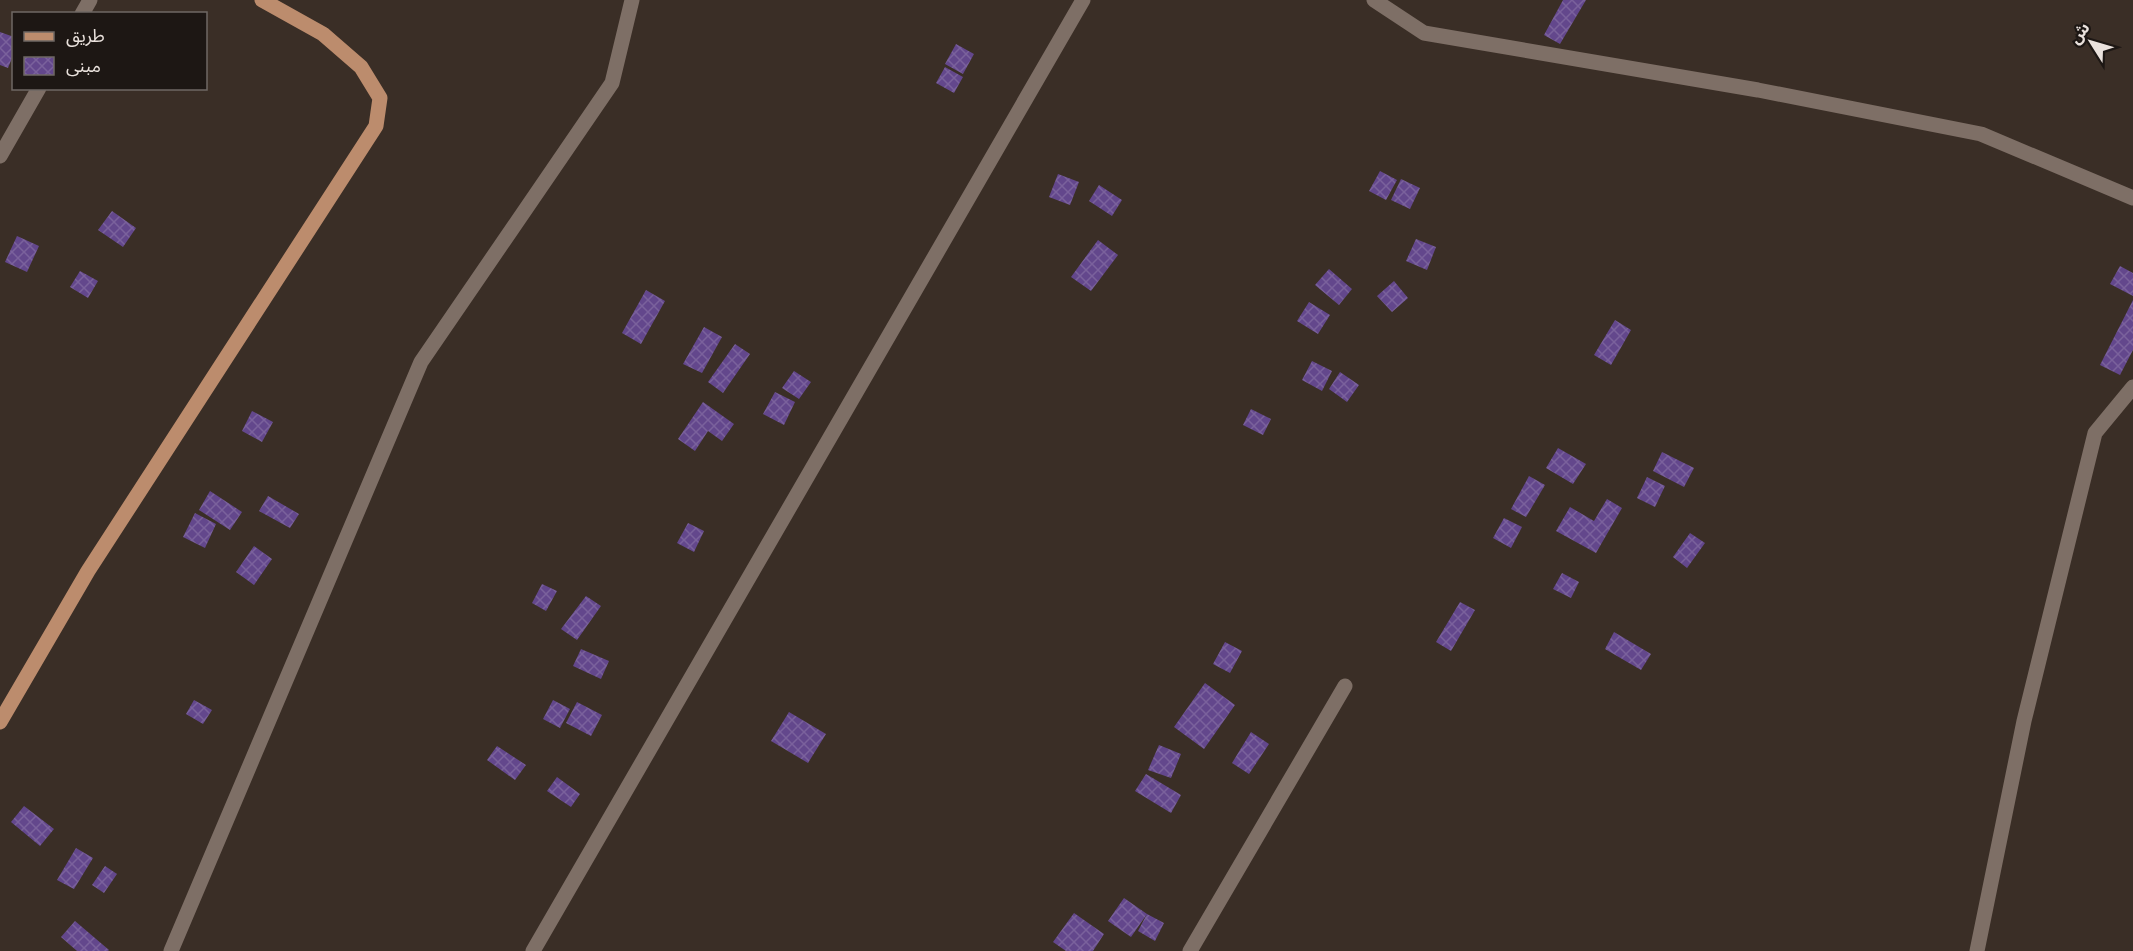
<svg xmlns="http://www.w3.org/2000/svg" width="2133" height="951" font-family="Overpass,'Noto Sans Arabic',sans-serif">
<style>
.building{fill:url(#building-cross-hatch)}
.lines{fill:none;stroke-linecap:round;stroke-linejoin:round}
.minor{stroke:#7e6f66;stroke-width:15}
.major{stroke:#bc8c6d;stroke-width:15}
</style>
<defs>
<pattern id="building-cross-hatch" width="8" height="8" patternUnits="userSpaceOnUse" patternTransform="scale(1.5)"><rect width="8" height="8" fill="#63478c"/><path d="M0 0l8 8M0 8l8-8" fill="none" stroke="#7a619c"/></pattern>
</defs>
<rect width="100%" height="100%" fill="#3a2e26"/>
<path class="building" d="M 1563,0 L 1586,0 L 1560,44 L 1544,35 Z
M 0,32 L 14,37 L 14,53 L 8,68 L 0,65 Z
M 956,44 L 974,54 L 963,74 L 945,64 Z
M 945,67 L 963,77 L 954,93 L 936,83 Z
M 1380,171 L 1397,180 L 1386,200 L 1369,191 Z
M 1058,174 L 1079,182 L 1070,205 L 1049,197 Z
M 1401,179 L 1420,188 L 1410,209 L 1391,200 Z
M 1099,185 L 1122,200 L 1112,216 L 1089,201 Z
M 112,211 L 136,228 L 123,247 L 98,230 Z
M 17,236 L 39,246 L 27,272 L 5,262 Z
M 1416,239 L 1436,247 L 1427,270 L 1406,261 Z
M 1098,240 L 1118,255 L 1091,291 L 1071,277 Z
M 2120,266 L 2133,273 L 2133,296 L 2110,284 Z
M 1329,269 L 1352,289 L 1339,305 L 1315,285 Z
M 80,271 L 98,281 L 88,298 L 70,287 Z
M 1394,281 L 1408,298 L 1392,312 L 1377,296 Z
M 646,290 L 665,301 L 641,344 L 622,333 Z
M 2133,300 L 2133,350 L 2120,375 L 2100,365 Z
M 1309,302 L 1330,315 L 1318,334 L 1297,321 Z
M 1615,320 L 1631,330 L 1611,365 L 1594,355 Z
M 704,327 L 722,337 L 702,373 L 683,364 Z
M 735,344 L 750,354 L 723,393 L 708,382 Z
M 1312,361 L 1332,371 L 1322,391 L 1302,380 Z
M 794,371 L 811,382 L 799,399 L 782,388 Z
M 1340,372 L 1359,385 L 1347,402 L 1329,389 Z
M 775,392 L 795,402 L 784,425 L 763,414 Z
M 703,402 L 734,424 L 722,441 L 708,431 L 695,451 L 678,439 Z
M 1251,409 L 1271,419 L 1263,435 L 1243,425 Z
M 252,411 L 273,422 L 262,442 L 242,431 Z
M 1558,448 L 1586,464 L 1573,484 L 1546,468 Z
M 1662,452 L 1694,468 L 1684,487 L 1653,471 Z
M 1529,476 L 1545,485 L 1526,517 L 1511,509 Z
M 1647,477 L 1665,486 L 1655,507 L 1637,498 Z
M 210,491 L 242,512 L 230,530 L 199,510 Z
M 268,496 L 299,514 L 290,528 L 259,511 Z
M 1607,499 L 1622,508 L 1596,553 L 1556,531 L 1570,507 L 1594,521 Z
M 195,513 L 216,524 L 205,548 L 183,537 Z
M 1504,518 L 1522,527 L 1511,548 L 1493,538 Z
M 688,523 L 704,531 L 694,552 L 677,543 Z
M 1690,533 L 1705,543 L 1687,568 L 1673,557 Z
M 254,546 L 272,559 L 254,585 L 236,572 Z
M 1562,573 L 1579,582 L 1571,598 L 1553,589 Z
M 542,584 L 557,591 L 546,611 L 532,603 Z
M 586,596 L 601,606 L 577,640 L 561,629 Z
M 1460,602 L 1475,610 L 1451,651 L 1436,642 Z
M 1614,632 L 1651,654 L 1641,670 L 1605,649 Z
M 1225,642 L 1242,651 L 1230,673 L 1213,664 Z
M 581,649 L 609,661 L 601,679 L 573,666 Z
M 1205,683 L 1235,705 L 1204,749 L 1174,727 Z
M 194,700 L 212,710 L 203,724 L 186,714 Z
M 553,700 L 570,709 L 560,728 L 543,719 Z
M 577,702 L 602,715 L 591,736 L 566,723 Z
M 789,712 L 826,734 L 808,763 L 771,741 Z
M 1251,732 L 1269,744 L 1249,774 L 1232,763 Z
M 1159,745 L 1181,754 L 1171,778 L 1148,770 Z
M 497,746 L 526,765 L 515,780 L 487,760 Z
M 1146,774 L 1181,795 L 1171,813 L 1135,791 Z
M 557,777 L 580,794 L 571,807 L 547,791 Z
M 24,806 L 54,829 L 40,846 L 11,822 Z
M 76,848 L 93,858 L 74,889 L 57,880 Z
M 105,866 L 117,874 L 104,893 L 92,885 Z
M 1124,898 L 1147,914 L 1131,937 L 1108,921 Z
M 1074,913 L 1104,934 L 1093,951 L 1066,951 L 1053,942 Z
M 1147,914 L 1164,923 L 1155,941 L 1138,931 Z
M 75,921 L 109,950 L 108,951 L 77,951 L 61,937 Z"/>
<g class="lines">
<path class="minor" d="M 1374,0 L 1424,33 L 1758,90 L 1981,134 L 2133,198
M 82,14 L 90,0
M 0,156 L 39,88
M 171,951 L 421,362 L 612,83 L 632,0
M 533,951 L 1083,0
M 1190,951 L 1345,686
M 1977,951 L 2024,721 L 2095,433 L 2133,387"/>
<path class="major" d="M 0,722 L 88,571 L 376,126 L 380,98 L 361,67 L 323,34 L 262,0"/>
</g>
<rect x="12" y="12" width="195" height="78" fill="#1d1714" stroke="#6f6864" stroke-width="1.5"/>
<rect x="24" y="32" width="30" height="9" fill="#bc8c6d" stroke="#6f6864" stroke-width="1.5"/>
<text x="66" y="42" font-size="18" fill="#eae2dd">طريق</text>
<rect x="24" y="57" width="30" height="18" fill="url(#building-cross-hatch)" stroke="#6f6864" stroke-width="1.5"/>
<text x="66" y="72" font-size="18" fill="#eae2dd">مبنى</text>
<g transform="translate(2091 42) rotate(307)" stroke="#1d1714" stroke-width="4.5" paint-order="stroke">
<path d="M0-4.5L10 22L0 15L-10 22Z" fill="#eae2dd"/>
<text y="-9" font-size="16" font-weight="bold" text-anchor="middle" fill="#eae2dd">ش</text>
</g>
</svg>
